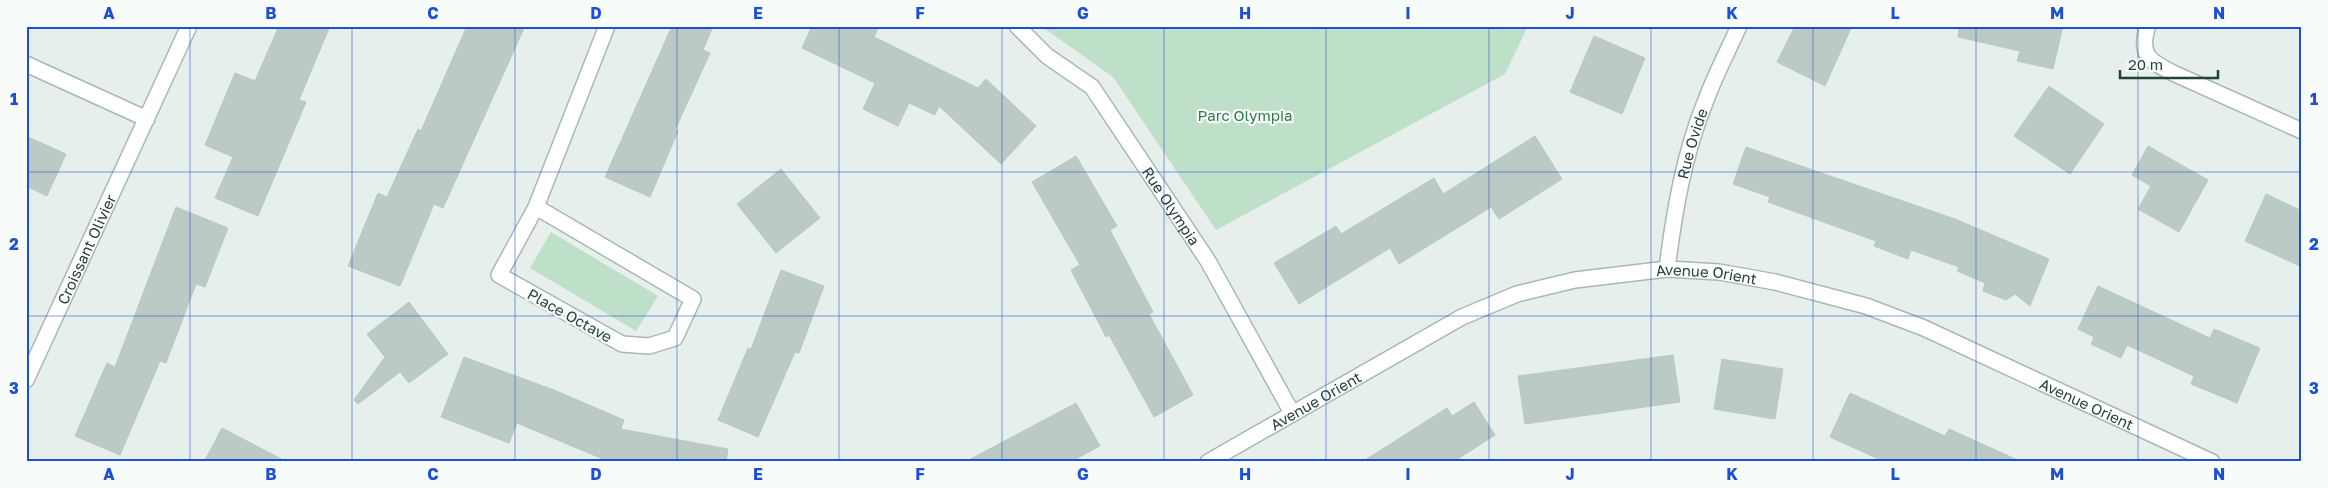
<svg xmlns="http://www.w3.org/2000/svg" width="2328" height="488" font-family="'Golos Text',sans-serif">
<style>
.green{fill:#bfe0c8}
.building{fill:#bbcac4;stroke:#b8c9c2}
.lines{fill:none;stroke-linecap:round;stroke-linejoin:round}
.street-casing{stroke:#a8b8b2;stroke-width:18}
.street{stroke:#fff;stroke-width:15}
.grid{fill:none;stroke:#1d4ed8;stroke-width:1;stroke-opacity:0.55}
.labels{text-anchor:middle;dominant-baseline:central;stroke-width:4.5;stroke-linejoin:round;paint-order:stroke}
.park-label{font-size:15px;fill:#2d7a4b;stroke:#f7fbf9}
.street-label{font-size:15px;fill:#24423a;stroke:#f7fbf9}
.neatline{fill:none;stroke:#1d4ed8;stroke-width:2}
.grid-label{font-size:16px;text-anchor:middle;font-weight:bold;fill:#1d4ed8}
</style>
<rect width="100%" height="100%" fill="#e6efeb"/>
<path class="green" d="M 1041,26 L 1528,26 L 1505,74 L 1216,230 L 1113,77 Z
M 551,232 L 658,296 L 636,331 L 530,268 Z"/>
<path class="building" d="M 279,26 L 330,26 L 299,100 L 306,102 L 258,216 L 215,198 L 233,157 L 205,145 L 235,73 L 255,81 Z
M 467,26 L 525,26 L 443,208 L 434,204 L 400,286 L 348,266 L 378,193 L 387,197 L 418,129 L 421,131 Z
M 672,26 L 713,26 L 703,50 L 710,53 L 675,130 L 678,131 L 650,197 L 605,177 Z
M 812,26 L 879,26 L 874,37 L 978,88 L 986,79 L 1036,126 L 1001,164 L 939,106 L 935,115 L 909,103 L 898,126 L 863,109 L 875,83 L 802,48 Z
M 1795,26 L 1852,26 L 1825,86 L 1777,62 Z
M 1959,26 L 2063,26 L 2053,69 L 2017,61 L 2020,51 L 1958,37 Z
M 1594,36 L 1645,58 L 1622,114 L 1570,92 Z
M 2049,86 L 2104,124 L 2070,174 L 2014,136 Z
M 26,136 L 66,154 L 47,196 L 26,186 Z
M 1535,136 L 1562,179 L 1499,219 L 1491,207 L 1399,264 L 1390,248 L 1299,304 L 1274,263 L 1336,226 L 1341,234 L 1434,178 L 1443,194 Z
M 2148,146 L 2208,180 L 2179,232 L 2138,209 L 2151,186 L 2132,175 Z
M 1746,147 L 1955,219 L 2049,259 L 2030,306 L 2015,294 L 2006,300 L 1983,291 L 1985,283 L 1957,271 L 1959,267 L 1911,250 L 1908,259 L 1874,246 L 1876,241 L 1768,202 L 1770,197 L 1733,184 Z
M 1076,156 L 1117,226 L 1110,230 L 1153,312 L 1149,314 L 1193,395 L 1154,417 L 1109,335 L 1106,337 L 1071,270 L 1080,265 L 1032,182 Z
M 781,169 L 820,218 L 776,253 L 737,204 Z
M 2266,194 L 2302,211 L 2302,267 L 2245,241 Z
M 176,207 L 228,228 L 205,287 L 196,284 L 166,363 L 160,361 L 120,455 L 75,436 L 107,363 L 115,367 Z
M 781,270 L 824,286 L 799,353 L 795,352 L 758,437 L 718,420 L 748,348 L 751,349 Z
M 2098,286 L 2210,338 L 2214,329 L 2260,348 L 2237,403 L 2191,384 L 2194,376 L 2127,345 L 2121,358 L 2091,344 L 2094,337 L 2078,329 Z
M 409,302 L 448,354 L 409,383 L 400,372 L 358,404 L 354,400 L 385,357 L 367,334 Z
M 1673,355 L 1680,402 L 1525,424 L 1518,376 Z
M 464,357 L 554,390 L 624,420 L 621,429 L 728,449 L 726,462 L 610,462 L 517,423 L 509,443 L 441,417 Z
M 1722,359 L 1783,369 L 1775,419 L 1714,409 Z
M 1850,393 L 1945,436 L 1949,429 L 2022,462 L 1885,462 L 1830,437 Z
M 1474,402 L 1495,435 L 1453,462 L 1362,462 L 1447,408 L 1452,416 Z
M 1076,403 L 1100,446 L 1070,462 L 965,462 Z
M 222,428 L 287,462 L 204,462 Z"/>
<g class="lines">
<g class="street-casing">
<g id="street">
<path id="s1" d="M 1017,26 L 1047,56 L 1092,87 L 1208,261 L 1292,413"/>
<path d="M 2148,26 C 2138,55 2150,61 2173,73 L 2302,131"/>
<path d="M 26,64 L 147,119"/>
<path d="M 536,207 L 693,299 L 675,338 L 649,346 L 622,344 L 499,275 L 536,207 L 607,26"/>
<path id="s2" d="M 1667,269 C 1674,213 1684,153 1706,100 C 1715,75 1728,51 1739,26"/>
<path id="s3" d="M 26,380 L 189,26"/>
<path id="s4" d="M 1208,462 L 1462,317 L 1517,294 L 1575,280 L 1667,269 L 1719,272 L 1775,282 L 1866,306 L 1924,328 L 2212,462"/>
</g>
</g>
<use href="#street" class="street"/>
</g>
<path class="grid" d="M 190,26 L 190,462M 352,26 L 352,462M 515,26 L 515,462M 677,26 L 677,462M 839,26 L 839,462M 1002,26 L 1002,462M 1164,26 L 1164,462M 1326,26 L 1326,462M 1489,26 L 1489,462M 1651,26 L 1651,462M 1813,26 L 1813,462M 1976,26 L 1976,462M 2138,26 L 2138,462M 26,172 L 2302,172M 26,316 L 2302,316"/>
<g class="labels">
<g class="park-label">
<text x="1245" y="115">Parc Olympia</text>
</g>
<g class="street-label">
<text stroke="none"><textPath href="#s2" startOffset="128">Rue Ovide</textPath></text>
<text stroke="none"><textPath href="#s1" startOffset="240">Rue Olympia</textPath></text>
<text stroke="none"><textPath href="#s3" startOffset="144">Croissant Olivier</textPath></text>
<text stroke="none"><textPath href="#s4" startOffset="544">Avenue Orient</textPath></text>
<text transform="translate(570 315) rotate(29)">Place Octave</text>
<text stroke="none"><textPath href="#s4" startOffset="124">Avenue Orient</textPath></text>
<text stroke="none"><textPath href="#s4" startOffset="949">Avenue Orient</textPath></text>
</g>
</g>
<rect width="2328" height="488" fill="none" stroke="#f7fbf9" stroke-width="55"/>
<path d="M2120 70v8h98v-8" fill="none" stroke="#24423a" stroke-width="2.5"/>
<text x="2128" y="70" font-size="15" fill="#24423a" stroke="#f7fbf9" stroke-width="4" paint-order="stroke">20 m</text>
<rect x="28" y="28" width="2272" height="432" class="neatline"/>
<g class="grid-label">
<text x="109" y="19">A</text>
<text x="271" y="19">B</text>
<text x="433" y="19">C</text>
<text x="596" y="19">D</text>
<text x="758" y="19">E</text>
<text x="920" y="19">F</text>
<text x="1083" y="19">G</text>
<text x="1245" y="19">H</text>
<text x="1408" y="19">I</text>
<text x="1570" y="19">J</text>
<text x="1732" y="19">K</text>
<text x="1895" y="19">L</text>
<text x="2057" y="19">M</text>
<text x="2219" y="19">N</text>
<text x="14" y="105">1</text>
<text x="2314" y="105">1</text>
<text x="14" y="250">2</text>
<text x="2314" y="250">2</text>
<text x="14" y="394">3</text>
<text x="2314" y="394">3</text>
<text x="109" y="480">A</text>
<text x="271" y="480">B</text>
<text x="433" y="480">C</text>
<text x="596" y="480">D</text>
<text x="758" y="480">E</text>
<text x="920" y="480">F</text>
<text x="1083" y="480">G</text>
<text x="1245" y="480">H</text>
<text x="1408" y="480">I</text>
<text x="1570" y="480">J</text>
<text x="1732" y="480">K</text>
<text x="1895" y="480">L</text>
<text x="2057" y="480">M</text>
<text x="2219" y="480">N</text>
</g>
</svg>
